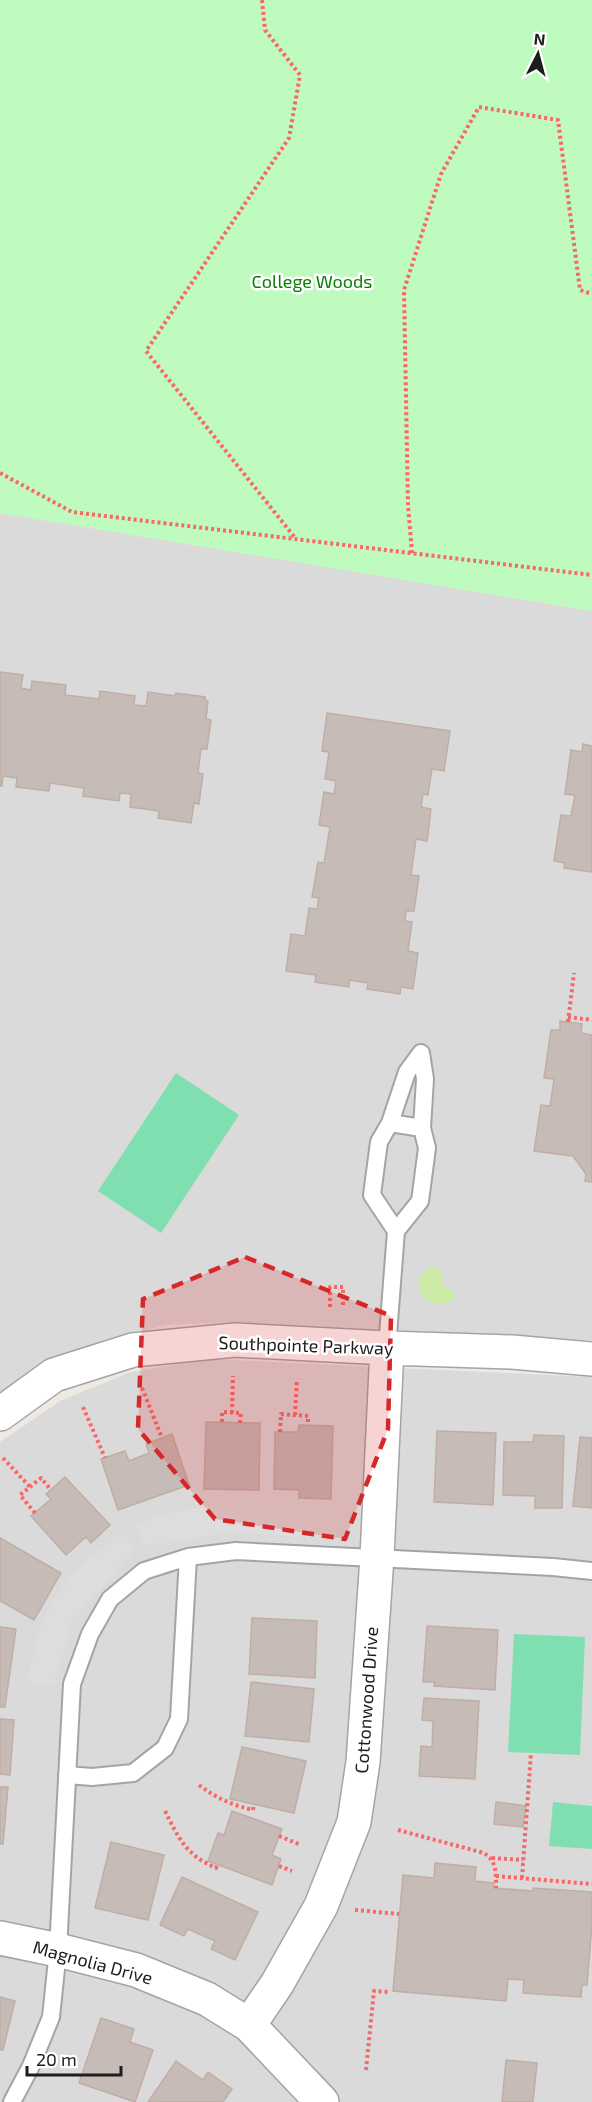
<svg xmlns="http://www.w3.org/2000/svg" width="592" height="2102" font-family="'Exo 2',sans-serif">
<style>
.residential{fill:#dbdada}
.grass{fill:#ceeaa7}
.park{fill:#bffabe}
.pitch{fill:#7fdfb0}
.parking{fill:#ddd}
.building{fill:#c6bbb6;stroke:#c0aea5;stroke-width:1.5}
.lines{fill:none;stroke-linecap:round;stroke-linejoin:round}
.lane-casing{stroke:#a4a4a4;stroke-width:20}
.street-casing{stroke:#a4a4a4;stroke-width:36}
.path{stroke:#fb6767;stroke-width:4;stroke-dasharray:3 3;stroke-linecap:butt}
.lane{stroke:#fff;stroke-width:16}
.street{stroke:#fff;stroke-width:33}
.marked{fill:#d62828;fill-opacity:0.2;stroke:#d62828;stroke-width:4.5;stroke-dasharray:12 8;stroke-linejoin:round}
.labels{text-anchor:middle;dominant-baseline:central;stroke-width:5;stroke-linejoin:round;paint-order:stroke}
.park-label{font-size:18px;fill:#0c7c0a;stroke:#fff}
.street-label{font-size:18px;fill:#1d1d1d;stroke:#fff}
</style>
<rect width="100%" height="100%" fill="#eee9e3"/>
<path class="residential" d="M 0,513 L 592,611 L 592,1340 L 233,1322 L 167,1325 L 103,1340 L 32,1371 L 0,1395 Z
M 211,1359 L 592,1377 L 592,2102 L 0,2102 L 0,1442 L 60,1401 L 131,1372 Z"/>
<path class="grass" d="M 433,1267 L 442,1270 L 442,1284 L 454,1292 L 455,1296 L 452,1301 C 416,1313 408,1274 433,1267 Z"/>
<path class="park" d="M 0,0 L 592,0 L 592,611 L 0,513 Z"/>
<path class="pitch" d="M 176,1073 L 239,1115 L 161,1233 L 98,1191 Z
M 514,1634 L 585,1637 L 580,1755 L 508,1752 Z
M 553,1802 L 592,1806 L 592,1849 L 549,1846 Z"/>
<path class="parking" d="M 226,1504 L 313,1509 L 311,1537 L 234,1532 L 145,1546 L 134,1525 L 167,1513 Z
M 123,1532 L 133,1552 L 73,1619 L 53,1686 L 28,1683 L 30,1664 L 38,1636 L 51,1603 L 69,1578 L 84,1562 Z"/>
<path class="building" d="M 0,672 L 23,675 L 21,688 L 31,690 L 32,681 L 66,685 L 65,695 L 99,699 L 100,691 L 135,696 L 134,705 L 146,706 L 148,692 L 175,696 L 176,693 L 205,697 L 205,700 L 208,701 L 206,719 L 211,720 L 207,749 L 201,749 L 198,773 L 203,774 L 199,804 L 194,803 L 191,823 L 158,818 L 159,811 L 130,807 L 131,794 L 120,793 L 119,801 L 83,796 L 84,788 L 50,783 L 49,791 L 16,787 L 17,778 L 3,776 L 2,786 L 0,786 Z
M 327,713 L 450,731 L 444,771 L 432,769 L 428,795 L 423,794 L 421,807 L 431,809 L 427,841 L 416,839 L 411,875 L 419,876 L 414,911 L 406,911 L 405,921 L 412,922 L 408,951 L 418,953 L 413,989 L 401,987 L 400,994 L 367,989 L 368,983 L 349,980 L 349,987 L 315,982 L 316,975 L 286,971 L 291,934 L 305,936 L 309,908 L 317,909 L 319,898 L 312,897 L 318,862 L 324,863 L 330,827 L 319,825 L 324,792 L 334,794 L 336,781 L 325,779 L 329,752 L 322,751 Z
M 583,744 L 592,746 L 592,872 L 564,868 L 565,863 L 554,861 L 561,815 L 571,816 L 575,795 L 565,794 L 571,750 L 582,752 Z
M 560,1021 L 582,1024 L 581,1033 L 592,1035 L 592,1182 L 585,1181 L 586,1174 L 573,1156 L 534,1151 L 541,1105 L 550,1106 L 554,1079 L 544,1078 L 551,1030 L 560,1030 Z
M 206,1422 L 260,1423 L 259,1490 L 204,1489 Z
M 299,1425 L 333,1426 L 331,1499 L 299,1498 L 299,1490 L 274,1489 L 275,1432 L 298,1432 Z
M 437,1431 L 496,1433 L 493,1505 L 434,1502 Z
M 172,1434 L 189,1485 L 118,1510 L 101,1459 L 125,1451 L 129,1461 L 149,1453 L 146,1444 Z
M 534,1435 L 564,1436 L 562,1508 L 535,1508 L 535,1496 L 503,1495 L 504,1442 L 533,1442 Z
M 580,1437 L 592,1438 L 592,1508 L 573,1506 Z
M 65,1477 L 110,1525 L 91,1543 L 86,1537 L 66,1555 L 31,1516 L 51,1499 L 46,1494 Z
M 0,1538 L 61,1573 L 34,1620 L 0,1601 Z
M 252,1618 L 317,1621 L 315,1678 L 249,1674 Z
M 427,1626 L 498,1630 L 495,1690 L 434,1686 L 435,1682 L 423,1682 Z
M 0,1627 L 16,1629 L 5,1707 L 0,1707 Z
M 251,1682 L 314,1689 L 309,1742 L 245,1736 Z
M 424,1698 L 479,1701 L 475,1779 L 419,1776 L 421,1746 L 432,1747 L 433,1721 L 422,1720 Z
M 0,1719 L 14,1720 L 10,1775 L 0,1774 Z
M 242,1747 L 306,1761 L 294,1813 L 230,1799 Z
M 0,1787 L 8,1787 L 3,1844 L 0,1844 Z
M 496,1802 L 526,1806 L 523,1827 L 494,1824 Z
M 232,1811 L 282,1829 L 272,1855 L 281,1859 L 272,1885 L 208,1861 L 218,1833 L 224,1835 Z
M 111,1842 L 164,1855 L 148,1920 L 95,1908 Z
M 435,1863 L 476,1867 L 475,1881 L 494,1883 L 493,1888 L 533,1891 L 533,1888 L 592,1892 L 592,1925 L 587,1985 L 582,1985 L 581,1997 L 523,1993 L 524,1980 L 508,1979 L 506,2001 L 393,1991 L 403,1875 L 434,1878 Z
M 182,1877 L 258,1912 L 235,1960 L 211,1949 L 215,1941 L 188,1929 L 184,1936 L 160,1925 Z
M 0,1997 L 15,2001 L 3,2050 L 0,2050 Z
M 101,2018 L 134,2029 L 130,2042 L 153,2050 L 135,2102 L 79,2083 Z
M 506,2060 L 537,2063 L 533,2102 L 502,2102 Z
M 176,2061 L 203,2080 L 208,2072 L 232,2089 L 223,2102 L 148,2102 Z"/>
<g class="lines">
<g class="lane-casing">
<path id="lane" d="M 390,1123 L 422,1128
M 396,1231 L 372,1195 L 379,1142 L 390,1123 L 407,1072 L 421,1053
M 387,1348 L 396,1231 L 420,1201 L 427,1148 L 422,1128 L 425,1079 L 421,1053
M 67,1775 L 92,1777 L 133,1773 L 165,1748 L 179,1719 L 188,1557
M 12,2102 L 31,2066 L 51,2017 L 58,1950 L 72,1684 L 90,1634 L 110,1599 L 144,1571 L 188,1557 L 236,1551 L 553,1567 L 592,1571"/>
</g>
<g class="street-casing">
<path id="street" d="M 0,1414 L 54,1375 L 133,1350 L 235,1340 L 387,1348 L 512,1352 L 592,1359
M 0,1938 L 58,1950 L 136,1970 L 207,1999 L 249,2025 L 322,2102
M 249,2025 L 277,1984 L 321,1906 L 354,1822 L 363,1762 L 377,1557 L 387,1348"/>
</g>
<path class="path" d="M 262,0 L 265,30 L 300,75 L 289,138 L 146,351 L 296,539
M 0,473 L 72,512 L 592,575
M 412,553 L 408,505 L 404,290 L 441,174 L 479,107 L 558,120 L 580,290 L 592,294
M 568,1017 L 592,1020
M 568,1022 L 574,973
M 330,1307 L 330,1287 L 343,1287 L 343,1307
M 142,1388 L 162,1438
M 83,1407 L 105,1458
M 232,1413 L 233,1376
M 295,1415 L 297,1379
M 222,1422 L 222,1412 L 241,1413 L 240,1423
M 280,1432 L 281,1414 L 308,1416 L 308,1425
M 3,1458 L 30,1487
M 35,1513 L 20,1495 L 41,1478 L 51,1490
M 199,1785 C 216,1798 232,1805 253,1810 L 254,1804
M 165,1811 C 179,1839 186,1855 216,1868 L 217,1865
M 398,1830 L 484,1853 C 497,1861 496,1874 496,1888
M 279,1836 L 301,1845
M 492,1858 L 523,1860
M 279,1866 L 292,1871
M 496,1876 L 592,1884
M 522,1878 L 531,1753
M 355,1910 L 399,1914
M 366,2070 L 374,1991 L 389,1992"/>
<use href="#lane" class="lane"/>
<use href="#street" class="street"/>
</g>
<path class="marked" d="M 245,1257 L 391,1316 L 388,1429 L 345,1539 L 215,1519 L 138,1429 L 143,1299 Z"/>
<g class="labels">
<g class="park-label">
<text x="312" y="281">College Woods</text>
</g>
<g class="street-label">
<text transform="translate(306 1345) rotate(2)">Southpointe Parkway</text>
<text transform="translate(366 1700) rotate(-86)">Cottonwood Drive</text>
<text transform="translate(93 1962) rotate(15)">Magnolia Drive</text>
</g>
</g>
<g transform="translate(538 54) rotate(6)" stroke="#ffffff" stroke-width="4.5" paint-order="stroke">
<path d="M0-4.5L10 22L0 15L-10 22Z" fill="#1d1d1d"/>
<text y="-9" font-size="16" font-weight="bold" text-anchor="middle" fill="#1d1d1d">N</text>
</g>
<path d="M27 2066v9h94v-9" fill="none" stroke="#1d1d1d" stroke-width="3"/>
<text x="36" y="2066" font-size="18" fill="#1d1d1d" stroke="#ffffff" stroke-width="4.5" paint-order="stroke">20 m</text>
</svg>
